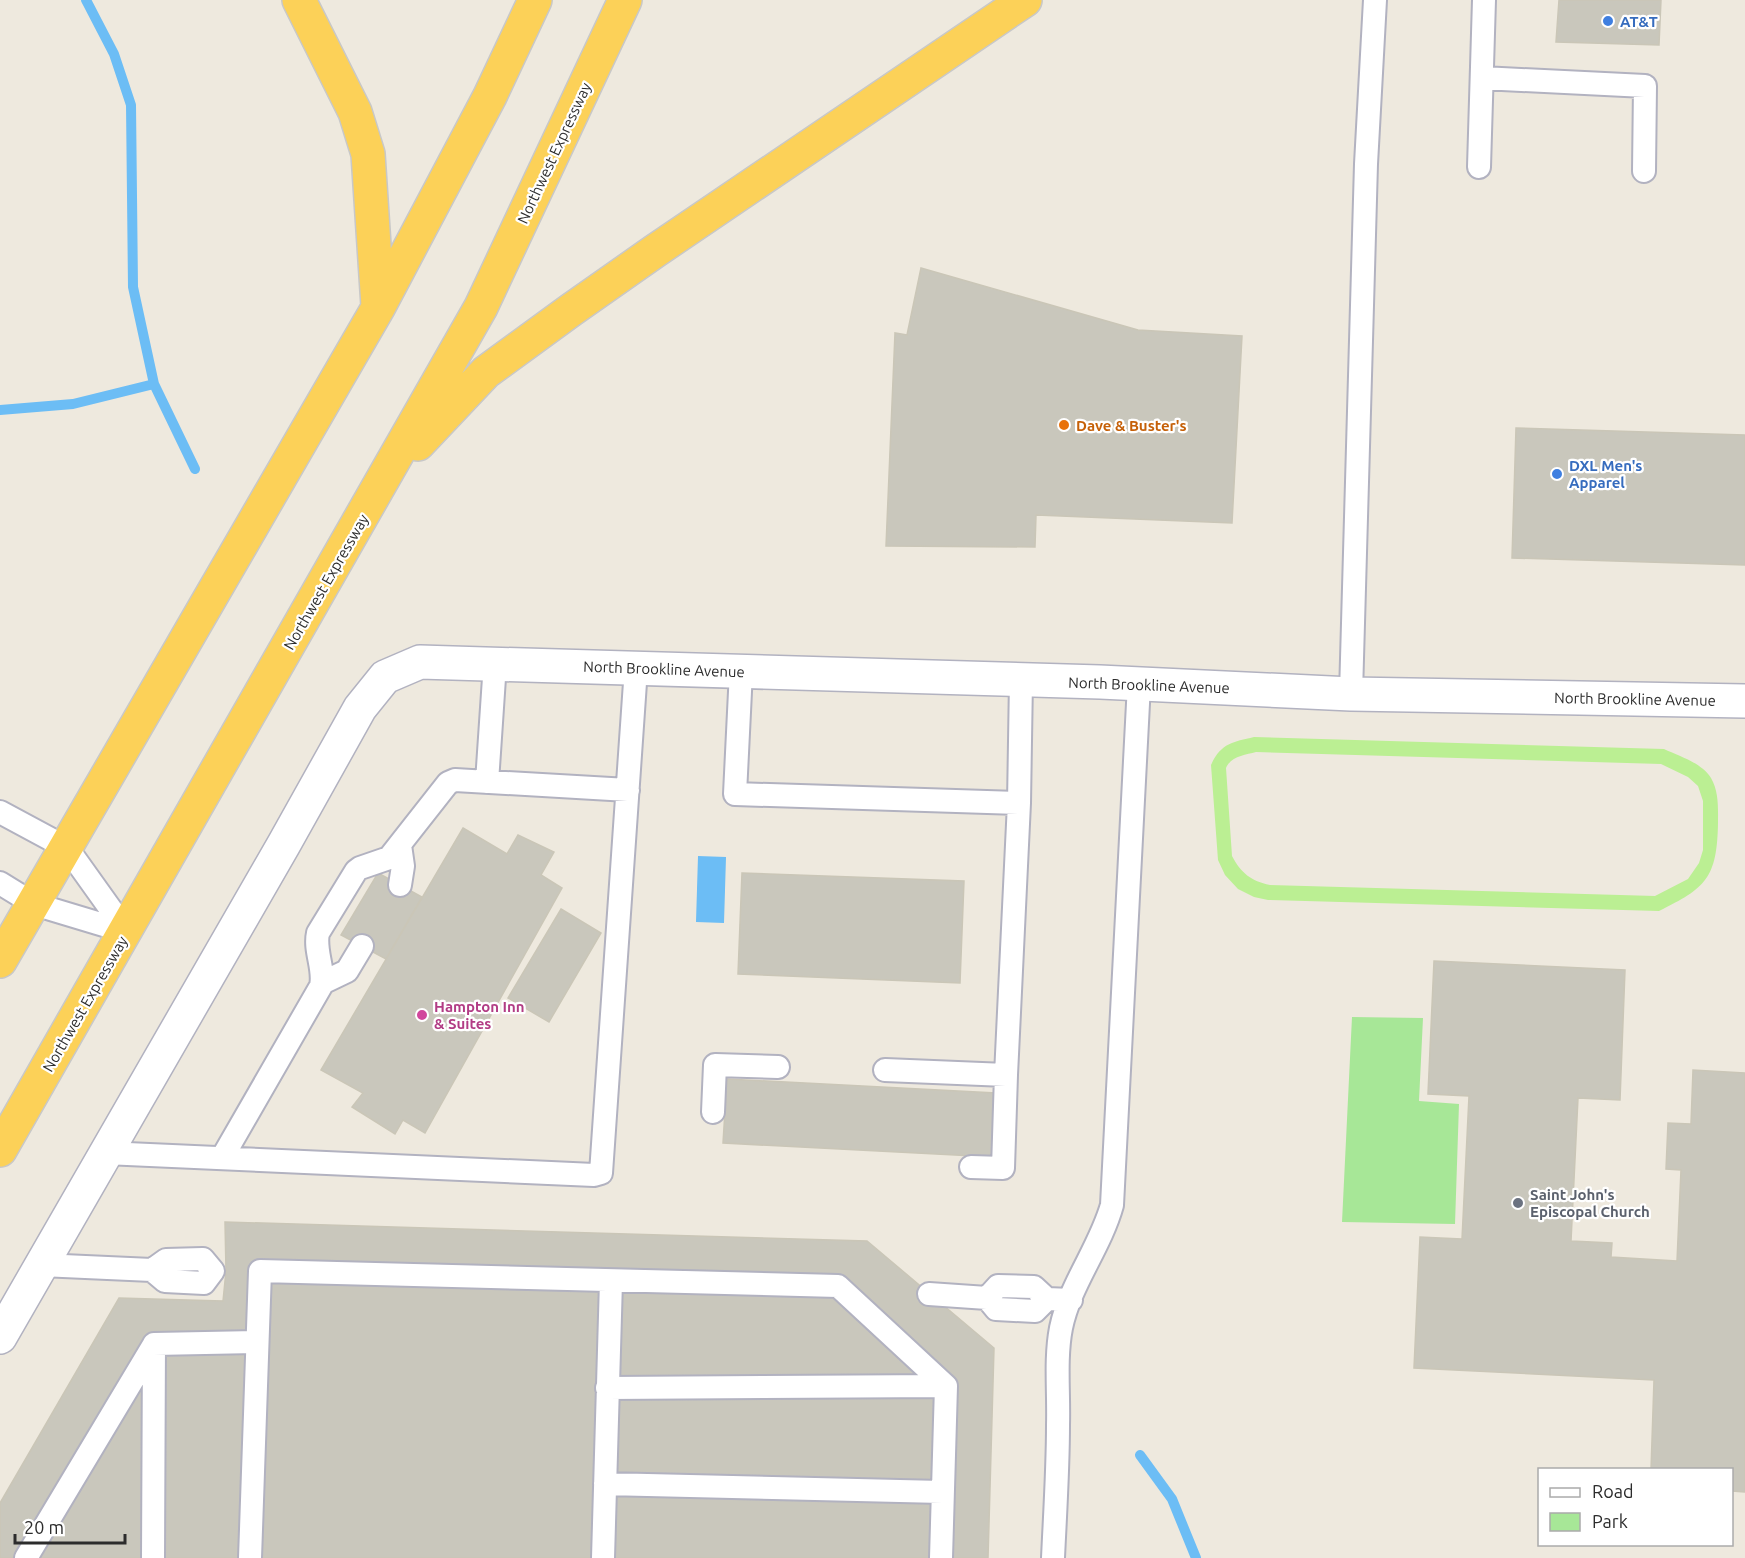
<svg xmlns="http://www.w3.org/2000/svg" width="1745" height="1558" font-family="Ubuntu,sans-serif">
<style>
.green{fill:#a7e797}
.pitch{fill:#bbef93;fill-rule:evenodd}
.water{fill:#6cbdf5}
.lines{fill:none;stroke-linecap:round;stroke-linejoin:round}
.stream{stroke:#6cbdf5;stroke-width:10}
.building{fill:#c9c7bc;stroke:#cac6b7;stroke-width:1.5}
.service-casing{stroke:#b2b2c0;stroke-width:26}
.minor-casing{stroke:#b2b2c0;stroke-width:36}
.trunk-casing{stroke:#c8c8c8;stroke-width:36}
.service{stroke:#fff;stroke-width:22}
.minor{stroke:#fff;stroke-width:33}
.trunk{stroke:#fcd158;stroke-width:33}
.shop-dot{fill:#3f7fe0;stroke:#fff;stroke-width:2}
.food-dot{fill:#e8710a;stroke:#fff;stroke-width:2}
.hotel-dot{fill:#d1479c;stroke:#fff;stroke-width:2}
.worship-dot{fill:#6b7280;stroke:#fff;stroke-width:2}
.labels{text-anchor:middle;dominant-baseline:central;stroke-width:4.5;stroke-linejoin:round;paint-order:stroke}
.shop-label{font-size:15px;font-weight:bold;fill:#366cbe;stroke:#fff;text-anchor:start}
.street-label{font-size:15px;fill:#2c2c2c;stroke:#fff}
.food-label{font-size:15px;font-weight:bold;fill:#c56008;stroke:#fff;text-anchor:start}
.hotel-label{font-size:15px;font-weight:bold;fill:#b23c85;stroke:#fff;text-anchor:start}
.worship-label{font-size:15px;font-weight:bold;fill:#5b616d;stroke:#fff;text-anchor:start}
</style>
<rect width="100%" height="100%" fill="#eee9de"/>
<path class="green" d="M 1352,1017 L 1423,1018 L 1419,1101 L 1459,1104 L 1455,1224 L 1342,1222 Z"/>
<path class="pitch" d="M 1254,737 L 1664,749 C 1679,756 1702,763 1711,778 C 1719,792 1718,808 1718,823 C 1717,878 1706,888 1659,911 L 1268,900 L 1254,897 L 1238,889 L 1225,875 L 1218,860 L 1211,765 C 1221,743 1233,742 1254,737 ZM 1256,752 L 1661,764 L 1688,777 L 1698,786 L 1703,801 L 1703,850 L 1699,863 L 1688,879 L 1655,896 L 1270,885 C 1251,881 1241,873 1232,856 L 1226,768 C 1231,756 1245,755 1256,752 Z"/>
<path class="water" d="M 698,856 L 726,857 L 724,923 L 696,922 Z"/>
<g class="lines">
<path class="stream" d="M 86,0 L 114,54 L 131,105 L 133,287 L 154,384 L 195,469
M 0,410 L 73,404 L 154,384
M 1140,1455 L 1172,1499 L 1196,1558"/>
</g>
<path class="building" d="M 1559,0 L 1661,0 L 1659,45 L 1556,42 Z
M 921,268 L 1138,330 L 1242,336 L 1232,523 L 1036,515 L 1035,547 L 886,546 L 895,333 L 907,335 Z
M 1516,428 L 1745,435 L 1745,565 L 1512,558 Z
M 463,828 L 507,854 L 518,835 L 554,852 L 541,875 L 562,888 L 425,1133 L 403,1120 L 395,1134 L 352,1107 L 363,1093 L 321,1070 Z
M 378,873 L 422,897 L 386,959 L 341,935 Z
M 742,873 L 964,881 L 960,983 L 738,974 Z
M 561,909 L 601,933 L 549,1022 L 508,998 Z
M 1434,961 L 1625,970 L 1620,1100 L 1578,1098 L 1571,1241 L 1612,1243 L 1611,1257 L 1677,1261 L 1681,1170 L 1666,1169 L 1668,1123 L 1691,1124 L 1693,1070 L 1745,1073 L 1745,1492 L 1732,1491 L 1732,1470 L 1651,1470 L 1654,1380 L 1414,1368 L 1420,1237 L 1462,1239 L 1469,1096 L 1428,1094 Z
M 727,1079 L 996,1093 L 993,1157 L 723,1143 Z
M 225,1222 L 867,1241 L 994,1348 L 988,1558 L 0,1558 L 0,1503 L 119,1298 L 223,1301 L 226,1271 Z"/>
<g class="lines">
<g class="service-casing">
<path id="service" d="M 1482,78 L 1645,86 L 1644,171
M 1479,167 L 1484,0
M 741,671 L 735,794 L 1019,803 L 1021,680
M 1351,694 L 1366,164 L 1375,0
M 487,782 L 495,663
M 0,812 L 67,848 L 127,932
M 0,883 L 34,904 L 127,932
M 400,885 L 403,866 L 400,845
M 322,983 L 347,971 L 362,946
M 885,1070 L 1006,1075 L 1019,803
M 713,1112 L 715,1065 L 778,1067
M 105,1153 L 594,1175 L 601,1173 L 636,668
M 222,1158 L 321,986 C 325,969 314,951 318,933 L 356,871 L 360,868 L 389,858 L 448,783 L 455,780 L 628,790
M 971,1167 L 1003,1168 L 1006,1075
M 41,1265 L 152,1270 L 166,1260 L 203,1259 L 213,1271 L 204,1283 L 165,1281 L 152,1270
M 929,1294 L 987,1298
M 1047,1299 L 1035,1311 L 996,1309 L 987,1298 L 998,1286 L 1034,1287 L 1047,1299 L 1071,1300
M 607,1388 L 946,1386
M 605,1484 L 942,1492
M 26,1558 L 153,1346
M 153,1558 L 154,1344 L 257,1342
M 250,1558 L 260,1271 L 838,1286 L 946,1386 L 941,1558
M 603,1558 L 611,1281
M 1053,1558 C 1055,1514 1058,1469 1058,1425 C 1059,1393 1055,1359 1061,1328 C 1070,1284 1100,1248 1112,1205 L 1139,684"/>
</g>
<g class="minor-casing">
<path id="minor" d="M 0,1337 L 284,844 L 360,708 L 385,677 L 420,662 L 1100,682 L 1351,694 L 1745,701"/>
</g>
<g class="trunk-casing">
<path id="trunk" d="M 299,0 L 355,112 L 368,154 L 378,306
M 418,444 L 486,372 L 571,310 L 655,251 L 1025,0
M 0,961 L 378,308 L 490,96 L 535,0
M 0,1150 L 481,307 L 625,0"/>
</g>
<use href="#service" class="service"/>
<use href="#minor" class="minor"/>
<use href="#trunk" class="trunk"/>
</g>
<g class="shop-dot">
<circle cx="1608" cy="21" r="6"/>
<circle cx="1557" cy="474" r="6"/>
</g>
<circle class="food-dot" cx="1064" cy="425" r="6"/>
<circle class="hotel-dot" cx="422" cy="1015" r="6"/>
<circle class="worship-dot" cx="1518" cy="1203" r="6"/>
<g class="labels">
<g class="shop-label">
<text x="1620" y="21">AT&amp;T</text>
<text x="1569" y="465">DXL Men's<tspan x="1569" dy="17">Apparel</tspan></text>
</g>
<g class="street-label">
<text transform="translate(554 153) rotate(-65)">Northwest Expressway</text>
<text transform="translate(326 582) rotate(-60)">Northwest Expressway</text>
<text transform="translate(664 669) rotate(2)">North Brookline Avenue</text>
<text transform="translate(1149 685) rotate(2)">North Brookline Avenue</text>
<text transform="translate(1635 699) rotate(1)">North Brookline Avenue</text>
<text transform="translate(85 1004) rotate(-60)">Northwest Expressway</text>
</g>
<g class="food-label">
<text x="1076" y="425">Dave &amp; Buster's</text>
</g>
<g class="hotel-label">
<text x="434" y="1006">Hampton Inn<tspan x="434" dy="17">&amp; Suites</tspan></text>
</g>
<g class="worship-label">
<text x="1530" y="1194">Saint John's<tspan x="1530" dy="17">Episcopal Church</tspan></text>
</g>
</g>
<rect x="1538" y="1468" width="195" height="78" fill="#ffffff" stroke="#ababab" stroke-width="1.5"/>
<rect x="1550" y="1488" width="30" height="9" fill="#ffffff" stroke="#ababab" stroke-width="1.5"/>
<text x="1592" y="1498" font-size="18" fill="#2c2c2c">Road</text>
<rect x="1550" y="1513" width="30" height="18" fill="#a7e797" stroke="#ababab" stroke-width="1.5"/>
<text x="1592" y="1528" font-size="18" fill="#2c2c2c">Park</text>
<path d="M15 1534v9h110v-9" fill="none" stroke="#2c2c2c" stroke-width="3"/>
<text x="24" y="1534" font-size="18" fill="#2c2c2c" stroke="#ffffff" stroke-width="4.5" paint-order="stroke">20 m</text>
</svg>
